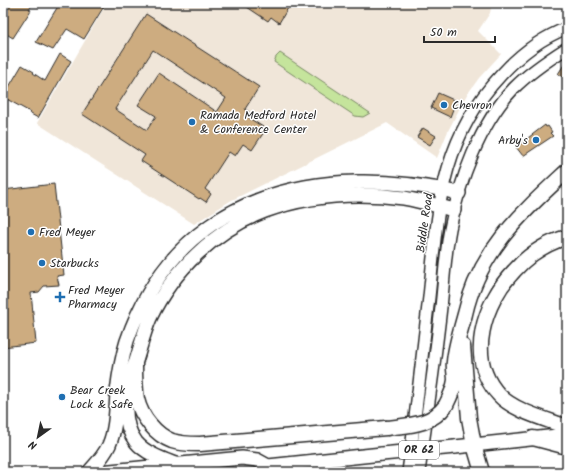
<svg xmlns="http://www.w3.org/2000/svg" width="570" height="475" font-family="Kalam,sans-serif">
<style>
.built{fill:#f0e6d9}
.green{fill:#c5e49c;stroke:#788864}
.building{fill:#cdac80;stroke:#2b2b2b;fill-rule:evenodd}
.lines{fill:none;stroke-linecap:round;stroke-linejoin:round}
.secondary-casing{stroke:#2b2b2b;stroke-width:14}
.trunk-casing{stroke:#2b2b2b;stroke-width:16}
.motorway-casing{stroke:#2b2b2b;stroke-width:17}
.secondary{stroke:#fff;stroke-width:11}
.trunk{stroke:#fff;stroke-width:13}
.motorway{stroke:#fff;stroke-width:14}
.trunk-bridge-casing{stroke:#2b2b2b;stroke-width:16;stroke-linecap:butt}
.motorway-bridge-casing{stroke:#2b2b2b;stroke-width:17;stroke-linecap:butt}
.trunk-bridge{stroke:#fff;stroke-width:13}
.motorway-bridge{stroke:#fff;stroke-width:14}
.poi-dot{fill:#1f6fb2;stroke:#fff;stroke-width:1.5}
.labels{text-anchor:middle;dominant-baseline:central;stroke-width:3;stroke-linejoin:round;paint-order:stroke}
.shield{fill:#fff;stroke:#6b6b6b;stroke-width:1}
.shield-label{font-size:11px;font-weight:bold;fill:#2b2b2b}
.poi-label{font-size:12px;fill:#2b2b2b;stroke:#fff;text-anchor:start}
.street-label{font-size:12px;fill:#2b2b2b;stroke:#fff}
</style>
<rect width="100%" height="100%" fill="#fff"/>
<filter id="ink" filterUnits="userSpaceOnUse"><feTurbulence type="fractalNoise" baseFrequency=".025" numOctaves="2"/><feDisplacementMap in="SourceGraphic" scale="8" xChannelSelector="R" yChannelSelector="G"/><feConvolveMatrix kernelMatrix="1 2 1 2 8 2 1 2 1" color-interpolation-filters="sRGB"/></filter>
<g filter="url(#ink)">
<path class="built" d="M 107,3 L 492,3 L 490,13 L 478,31 L 501,54 L 479,78 L 466,96 L 448,131 L 437,158 L 387,123 L 230,201 L 194,224 L 37,123 Z"/>
<path class="green" d="M 280,53 L 370,113 L 363,117 L 355,116 L 274,62 L 276,57 Z"/>
<path class="building" d="M 3,3 L 33,3 L 29,9 L 31,10 L 13,38 L 3,32 Z
M 60,3 L 81,3 L 87,7 L 90,3 L 106,3 L 84,39 L 67,29 L 53,50 L 36,42 Z
M 241,3 L 291,3 L 279,23 L 271,17 L 268,21 Z
M 146,14 L 259,87 L 245,109 L 249,112 L 246,116 L 266,129 L 252,150 L 243,144 L 235,156 L 229,152 L 205,189 L 211,194 L 206,202 L 200,198 L 199,199 L 141,161 L 145,155 L 82,114 ZM 153,50 L 226,98 L 217,112 L 159,73 L 138,105 L 156,116 L 147,130 L 115,109 Z
M 60,54 L 71,61 L 38,118 L 29,113 L 30,112 L 3,97 L 22,65 L 34,72 L 33,73 L 45,81 Z
M 567,60 L 567,80 L 558,74 Z
M 438,93 L 456,101 L 450,117 L 431,108 Z
M 545,125 L 546,127 L 548,126 L 552,132 L 550,133 L 553,136 L 523,156 L 516,147 Z
M 423,128 L 436,136 L 430,145 L 417,137 Z
M 54,184 L 64,275 L 57,276 L 59,285 L 44,286 L 39,292 L 31,293 L 36,343 L 3,347 L 3,190 Z"/>
<g class="lines">
<g class="secondary-casing">
<path id="secondary" d="M 408,472 C 416,414 422,356 429,297 C 438,212 439,141 501,75 C 520,54 541,38 567,28
M 419,472 C 427,417 435,362 441,307 C 444,281 445,255 450,229 C 459,182 480,123 514,88 C 530,72 548,60 567,48"/>
</g>
<g class="trunk-casing">
<path id="trunk" d="M 455,447 L 567,435
M 175,464 C 162,459 145,453 136,442 C 120,421 126,390 134,367 C 140,350 143,334 150,318 C 173,270 215,230 265,211 C 309,195 358,192 404,198 C 421,201 438,206 454,210
M 89,472 C 96,464 104,456 109,445 C 116,429 116,409 117,392 C 119,375 122,357 127,341 C 178,192 320,162 459,193
M 100,472 L 242,458 L 257,460 L 268,466 L 382,454"/>
</g>
<g class="motorway-casing">
<path id="motorway" d="M 567,237 C 547,243 528,255 514,271 C 484,302 465,359 499,395 C 514,411 546,419 567,427
M 463,346 L 469,418 L 474,445 L 482,472
M 135,365 C 135,376 135,388 137,399 C 141,417 156,435 172,441 C 181,444 191,444 200,444 L 386,428
M 446,405 C 450,397 454,389 455,380 C 455,374 453,368 454,362 C 455,347 461,329 465,314 C 479,251 522,213 567,171
M 533,438 L 567,447"/>
</g>
<use href="#secondary" class="secondary"/>
<use href="#trunk" class="trunk"/>
<use href="#motorway" class="motorway"/>
<g class="trunk-bridge-casing">
<path id="trunk-bridge" d="M 382,454 L 455,447"/>
</g>
<g class="motorway-bridge-casing">
<path id="motorway-bridge" d="M 386,428 C 409,425 431,426 446,405"/>
</g>
<use href="#trunk-bridge" class="trunk-bridge"/>
<use href="#motorway-bridge" class="motorway-bridge"/>
</g>
</g>
<g class="poi-dot">
<circle cx="444" cy="105" r="4"/>
<circle cx="192" cy="122" r="4"/>
<circle cx="536" cy="140" r="4"/>
<circle cx="31" cy="232" r="4"/>
<circle cx="42" cy="263" r="4"/>
<path d="M58 291h4v4h4v4h-4v4h-4v-4h-4v-4h4z"/>
<circle cx="62" cy="397" r="4"/>
</g>
<g class="labels">
<rect class="shield" x="399" y="441" width="40" height="18" rx="3"/>
<g class="shield-label">
<text x="419" y="450">OR 62</text>
</g>
<g class="poi-label">
<text x="452" y="105">Chevron</text>
<text x="200" y="115">Ramada Medford Hotel<tspan x="200" dy="14">&amp; Conference Center</tspan></text>
<text x="528" y="140" text-anchor="end">Arby's</text>
<text x="39" y="232">Fred Meyer</text>
<text x="50" y="263">Starbucks</text>
<text x="68" y="290">Fred Meyer<tspan x="68" dy="14">Pharmacy</tspan></text>
<text x="70" y="390">Bear Creek<tspan x="70" dy="14">Lock &amp; Safe</tspan></text>
</g>
<g class="street-label">
<text transform="translate(425 223) rotate(-82)">Biddle Road</text>
</g>
</g>
<rect width="570" height="475" fill="none" stroke="#fff" stroke-width="16"/>
<rect x="8" y="8" width="554" height="459" fill="none" stroke="#2b2b2b" stroke-width="1.5" filter="url(#ink)"/>
<g transform="translate(38 437) rotate(213)" stroke="#ffffff" stroke-width="3" paint-order="stroke">
<path d="M0-3L7 15L0 10L-7 15Z" fill="#2b2b2b"/>
<text y="-6" font-size="11" font-weight="bold" text-anchor="middle" fill="#2b2b2b">N</text>
</g>
<path d="M424 36v6h71v-6" fill="none" stroke="#2b2b2b" stroke-width="2"/>
<text x="430" y="36" font-size="12" fill="#2b2b2b" stroke="#ffffff" stroke-width="3" paint-order="stroke">50 m</text>
</svg>
